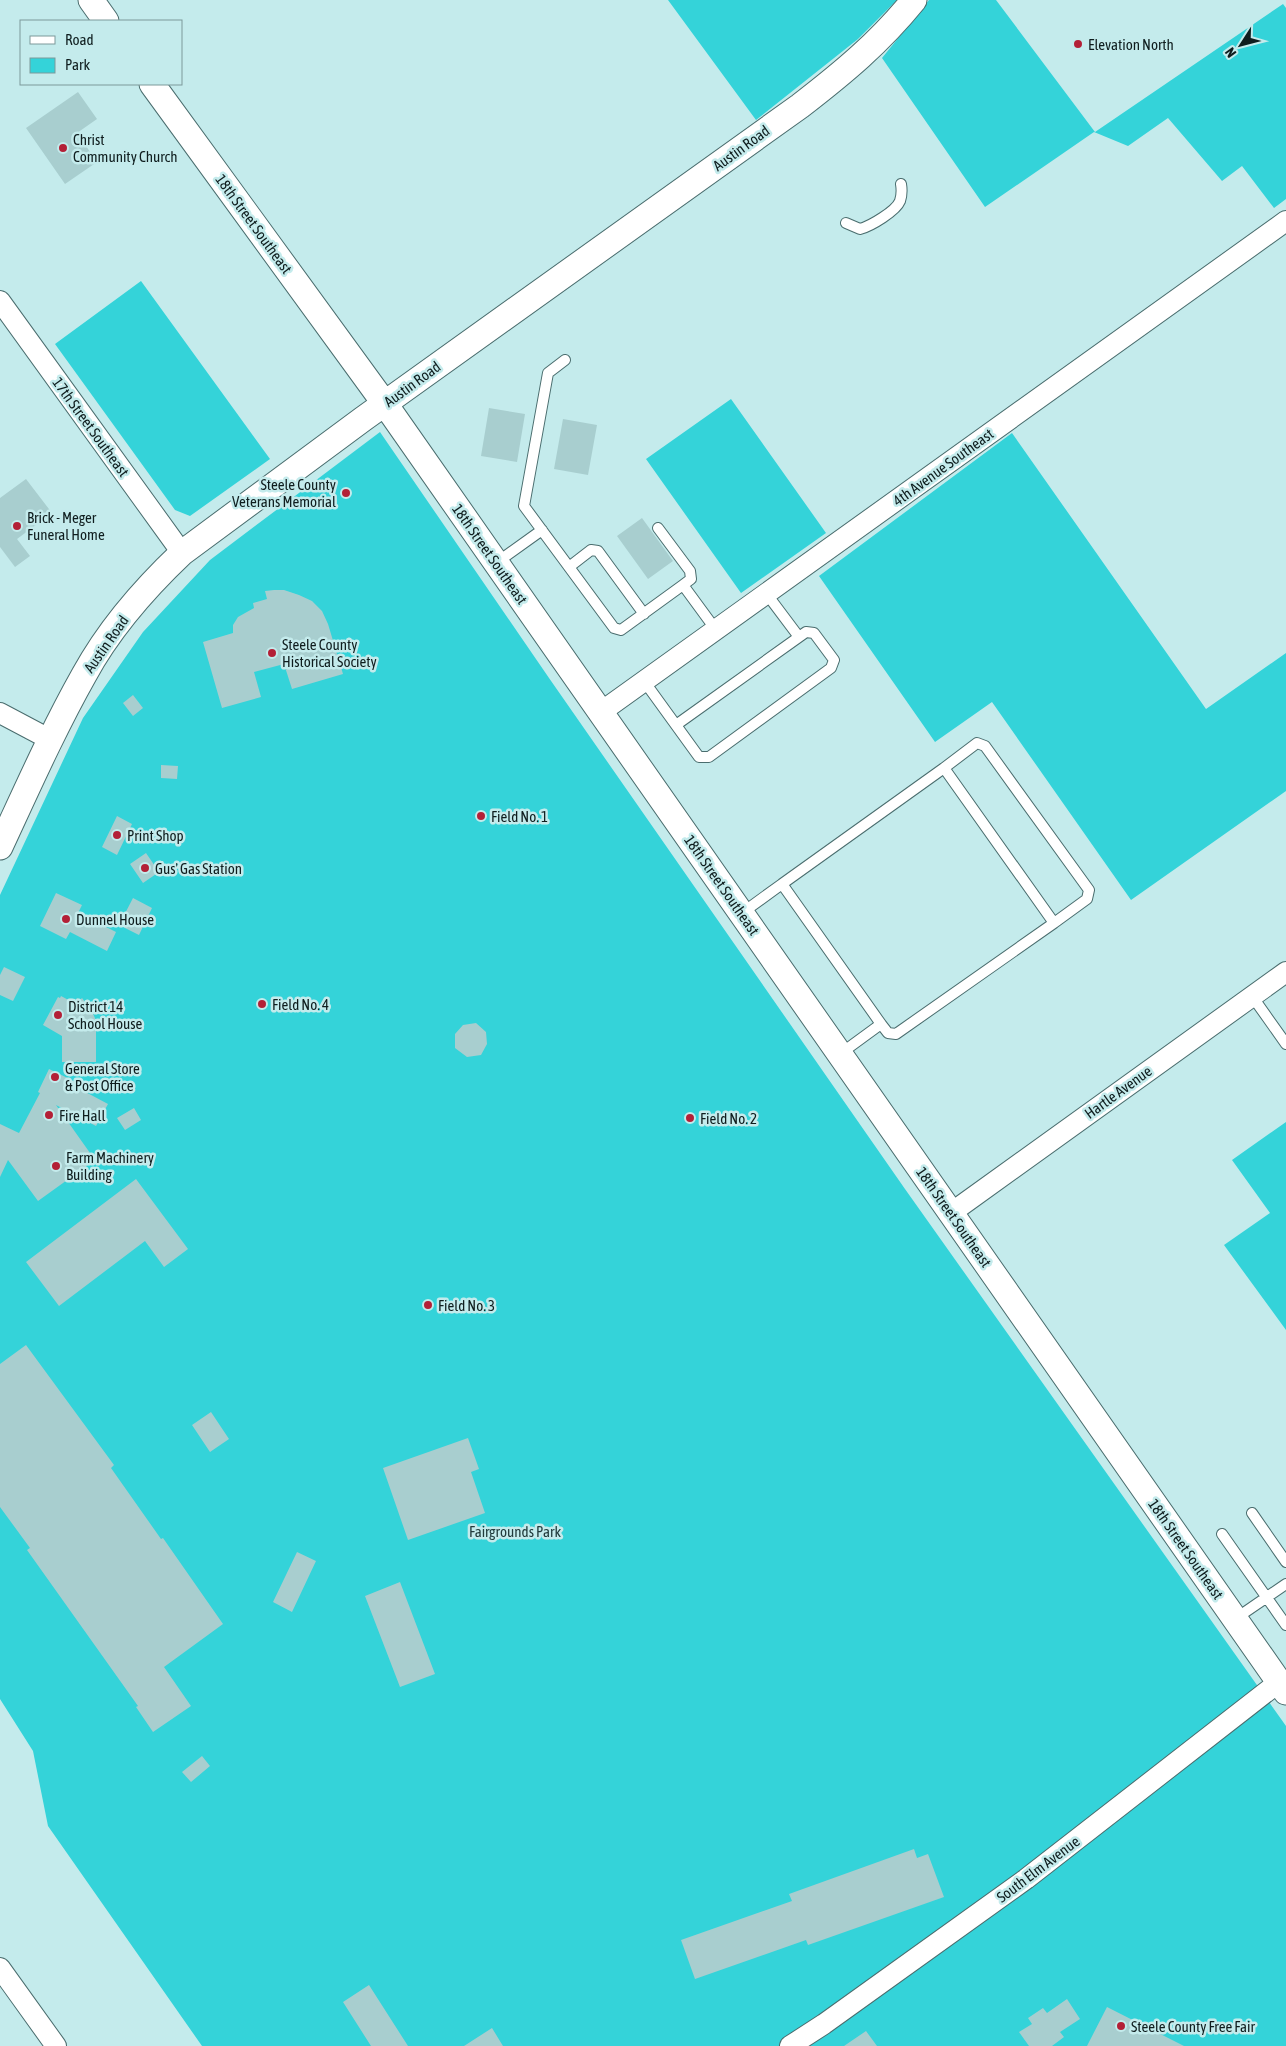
<svg xmlns="http://www.w3.org/2000/svg" width="1286" height="2046" font-family="'Asap Condensed',sans-serif">
<style>
.green{fill:#34d3d9}
.building{fill:#a8cecf}
.lines{fill:none;stroke-linecap:round;stroke-linejoin:round}
.service-casing{stroke:#4a6d6e;stroke-width:12}
.minor-casing{stroke:#4a6d6e;stroke-width:22}
.tertiary-casing{stroke:#4a6d6e;stroke-width:27}
.service{stroke:#fff;stroke-width:10}
.minor{stroke:#fff;stroke-width:20}
.tertiary{stroke:#fff;stroke-width:25}
.poi-dot{fill:#b32037;stroke:#c4ebec;stroke-width:2}
.labels{text-anchor:middle;dominant-baseline:central;stroke-width:5;stroke-linejoin:round;paint-order:stroke}
.poi-label{font-size:15px;fill:#0f1d1e;stroke:#c4ebec;text-anchor:start}
.street-label{font-size:15px;fill:#0f1d1e;stroke:#c4ebec}
.park-label{font-size:15px;fill:#213b3c;stroke:#c4ebec}
</style>
<rect width="100%" height="100%" fill="#c4ebec"/>
<path class="green" d="M 668,0 L 897,0 L 858,39 L 756,120 Z
M 929,0 L 996,0 L 1095,132 L 1283,4 L 1286,8 L 1286,199 L 1274,208 L 1242,166 L 1222,181 L 1168,118 L 1128,146 L 1094,132 L 985,207 L 882,58 Z
M 141,281 L 270,459 L 190,516 L 175,510 L 55,344 Z
M 731,399 L 826,533 L 741,593 L 646,459 Z
M 380,432 L 549,678 L 905,1189 L 1286,1726 L 1286,2046 L 202,2046 L 48,1826 L 33,1751 L 0,1699 L 0,895 L 83,718 L 143,632 L 210,560 Z
M 1012,433 L 1206,709 L 1286,653 L 1286,791 L 1131,900 L 992,702 L 935,742 L 819,576 Z
M 1286,1122 L 1286,1330 L 1224,1245 L 1270,1213 L 1232,1160 Z"/>
<path class="building" d="M 78,92 L 97,119 L 77,133 L 97,162 L 65,184 L 26,128 Z
M 489,408 L 525,414 L 517,462 L 481,456 Z
M 563,419 L 597,425 L 588,475 L 554,469 Z
M 26,479 L 52,513 L 17,539 L 30,556 L 15,567 L 0,547 L 0,498 Z
M 642,518 L 673,561 L 648,579 L 617,536 Z
M 274,590 L 284,590 L 299,595 L 312,601 L 322,611 L 328,624 L 343,674 L 292,689 L 284,664 L 254,672 L 261,697 L 222,708 L 203,642 L 233,633 L 233,625 L 238,617 L 254,608 L 253,603 L 267,599 L 265,591 Z
M 133,695 L 143,708 L 133,716 L 123,703 Z
M 161,765 L 178,766 L 177,779 L 161,778 Z
M 117,816 L 132,824 L 117,855 L 102,847 Z
M 146,853 L 159,872 L 143,883 L 130,864 Z
M 56,893 L 82,905 L 78,913 L 116,932 L 107,951 L 70,932 L 66,939 L 40,926 Z
M 133,898 L 152,908 L 139,935 L 119,925 Z
M 4,967 L 25,977 L 13,1001 L 0,995 L 0,975 Z
M 61,996 L 74,1003 L 77,998 L 80,1000 L 82,998 L 92,1011 L 99,1028 L 96,1029 L 96,1062 L 62,1062 L 62,1036 L 43,1025 L 58,997 L 60,998 Z
M 476,1023 L 486,1032 L 487,1044 L 481,1055 L 467,1057 L 455,1048 L 455,1034 L 463,1025 Z
M 49,1069 L 80,1084 L 78,1088 L 108,1104 L 96,1126 L 56,1105 L 95,1160 L 38,1201 L 8,1160 L 0,1177 L 0,1124 L 19,1133 L 40,1093 L 38,1092 Z
M 134,1108 L 141,1120 L 125,1130 L 117,1118 Z
M 136,1179 L 188,1249 L 164,1267 L 145,1241 L 59,1306 L 26,1262 Z
M 26,1345 L 114,1465 L 111,1468 L 161,1539 L 163,1538 L 223,1624 L 164,1667 L 191,1706 L 153,1732 L 136,1707 L 138,1706 L 27,1550 L 30,1548 L 0,1507 L 0,1364 Z
M 211,1412 L 229,1439 L 210,1452 L 192,1425 Z
M 468,1438 L 479,1469 L 471,1472 L 485,1513 L 408,1540 L 383,1468 Z
M 297,1552 L 316,1561 L 292,1612 L 273,1602 Z
M 400,1582 L 435,1674 L 400,1687 L 365,1596 Z
M 202,1756 L 210,1766 L 191,1782 L 182,1772 Z
M 914,1849 L 917,1858 L 928,1854 L 944,1897 L 808,1945 L 806,1940 L 695,1979 L 681,1940 L 792,1901 L 789,1894 Z
M 369,1985 L 408,2046 L 371,2046 L 343,2002 Z
M 1067,1999 L 1080,2019 L 1060,2032 L 1064,2037 L 1052,2046 L 1029,2046 L 1019,2032 L 1032,2024 L 1028,2018 L 1043,2008 L 1047,2013 Z
M 1107,2007 L 1184,2046 L 1087,2046 Z
M 492,2028 L 503,2046 L 464,2046 Z
M 866,2031 L 877,2046 L 844,2046 Z"/>
<g class="lines">
<g class="service-casing">
<path id="service" d="M 846,223 L 860,229 C 871,226 896,211 900,201 C 902,195 902,190 901,184
M 565,360 L 548,373 L 524,506 L 614,628 L 621,630 L 683,585 L 716,630
M 658,528 L 690,571 L 691,579 L 683,585
M 496,563 L 542,530
M 569,567 L 591,550 L 598,551 L 644,614
M 766,593 L 799,637
M 644,681 L 699,757 L 709,757 L 831,668 L 834,660 L 814,633 L 806,632 L 676,725
M 944,768 L 977,743 L 985,746 L 1089,890 L 1087,899 L 1054,923
M 782,884 L 944,768 L 1054,923 L 896,1034 L 888,1033 L 881,1024
M 742,913 L 782,884 L 881,1024 L 840,1054
M 1252,996 L 1286,1044
M 1252,1513 L 1286,1562
M 1222,1534 L 1286,1625
M 1235,1619 L 1286,1584"/>
</g>
<g class="minor-casing">
<path id="minor" d="M 0,301 L 182,553
M 601,712 L 1286,221
M 0,713 L 51,740
M 951,1213 L 1286,972
M 0,1968 L 56,2046
M 790,2046 L 824,2024 L 1026,1879 L 1279,1682"/>
</g>
<g class="tertiary-casing">
<path id="tertiary" d="M 91,0 L 106,21
M 152,84 L 385,404 L 1286,1692
M 0,847 C 27,789 53,730 84,675 C 109,629 145,588 182,553 L 363,419 L 800,106 C 844,72 879,43 914,0"/>
</g>
<use href="#service" class="service"/>
<use href="#minor" class="minor"/>
<use href="#tertiary" class="tertiary"/>
</g>
<g class="poi-dot">
<circle cx="1078" cy="44" r="5"/>
<circle cx="63" cy="148" r="5"/>
<circle cx="346" cy="493" r="5"/>
<circle cx="17" cy="526" r="5"/>
<circle cx="272" cy="653" r="5"/>
<circle cx="481" cy="816" r="5"/>
<circle cx="117" cy="835" r="5"/>
<circle cx="145" cy="868" r="5"/>
<circle cx="66" cy="919" r="5"/>
<circle cx="262" cy="1004" r="5"/>
<circle cx="58" cy="1015" r="5"/>
<circle cx="55" cy="1077" r="5"/>
<circle cx="49" cy="1115" r="5"/>
<circle cx="690" cy="1118" r="5"/>
<circle cx="56" cy="1166" r="5"/>
<circle cx="428" cy="1305" r="5"/>
<circle cx="1121" cy="2026" r="5"/>
</g>
<g class="labels">
<g class="poi-label">
<text x="1088" y="44">Elevation North</text>
<text x="73" y="139">Christ<tspan x="73" dy="17">Community Church</tspan></text>
<text x="336" y="484" text-anchor="end">Steele County<tspan x="336" dy="17">Veterans Memorial</tspan></text>
<text x="27" y="517">Brick - Meger<tspan x="27" dy="17">Funeral Home</tspan></text>
<text x="282" y="644">Steele County<tspan x="282" dy="17">Historical Society</tspan></text>
<text x="491" y="816">Field No. 1</text>
<text x="127" y="835">Print Shop</text>
<text x="155" y="868">Gus' Gas Station</text>
<text x="76" y="919">Dunnel House</text>
<text x="272" y="1004">Field No. 4</text>
<text x="68" y="1006">District 14<tspan x="68" dy="17">School House</tspan></text>
<text x="65" y="1068">General Store<tspan x="65" dy="17">&amp; Post Office</tspan></text>
<text x="59" y="1115">Fire Hall</text>
<text x="700" y="1118">Field No. 2</text>
<text x="66" y="1157">Farm Machinery<tspan x="66" dy="17">Building</tspan></text>
<text x="438" y="1305">Field No. 3</text>
<text x="1131" y="2026">Steele County Free Fair</text>
</g>
<g class="street-label">
<text transform="translate(741 148) rotate(-36)">Austin Road</text>
<text transform="translate(254 224) rotate(54)">18th Street Southeast</text>
<text transform="translate(412 384) rotate(-36)">Austin Road</text>
<text transform="translate(91 427) rotate(54)">17th Street Southeast</text>
<text transform="translate(943 467) rotate(-36)">4th Avenue Southeast</text>
<text transform="translate(490 554) rotate(55)">18th Street Southeast</text>
<text transform="translate(106 644) rotate(-55)">Austin Road</text>
<text transform="translate(722 885) rotate(55)">18th Street Southeast</text>
<text transform="translate(1118 1092) rotate(-36)">Hartle Avenue</text>
<text transform="translate(954 1217) rotate(55)">18th Street Southeast</text>
<text transform="translate(1186 1549) rotate(55)">18th Street Southeast</text>
<text transform="translate(1038 1869) rotate(-37)">South Elm Avenue</text>
</g>
<g class="park-label">
<text x="515" y="1531">Fairgrounds Park</text>
</g>
</g>
<rect x="20" y="20" width="162" height="65" fill="#c4ebec" stroke="#7c999a"/>
<rect x="30" y="36" width="25" height="8" fill="#ffffff" stroke="#7c999a"/>
<text x="65" y="45" font-size="15" fill="#0f1d1e">Road</text>
<rect x="30" y="58" width="25" height="15" fill="#34d3d9" stroke="#7c999a"/>
<text x="65" y="70" font-size="15" fill="#0f1d1e">Park</text>
<g transform="translate(1241 45) rotate(234)" stroke="#c4ebec" stroke-width="4" paint-order="stroke">
<path d="M0-4L9 19L0 12L-9 19Z" fill="#0f1d1e"/>
<text y="-8" font-size="14" font-weight="bold" text-anchor="middle" fill="#0f1d1e">N</text>
</g>
</svg>
